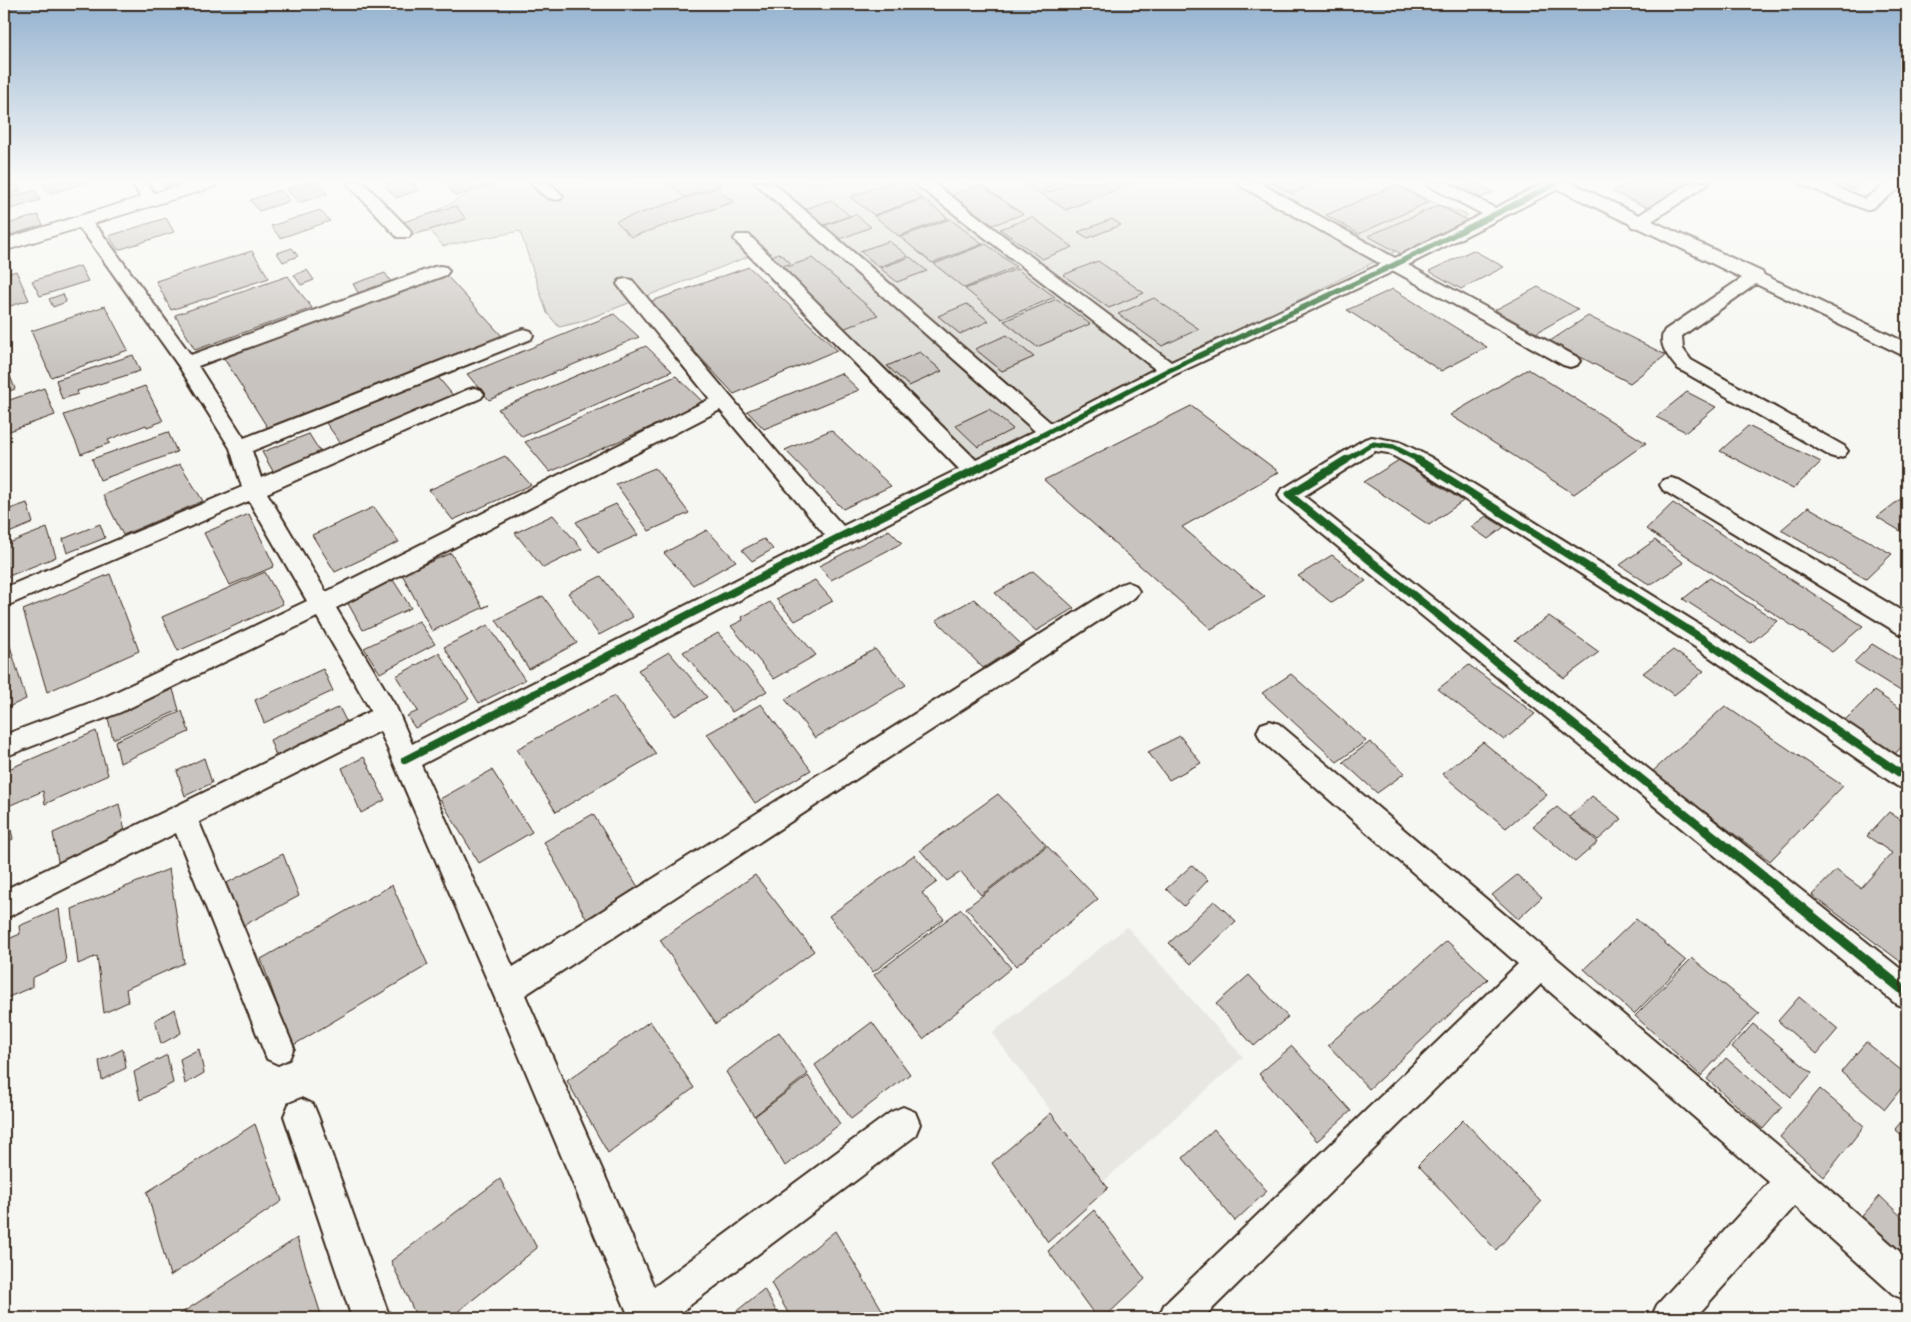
<svg xmlns="http://www.w3.org/2000/svg" width="1911" height="1322" font-family="'Architects Daughter',sans-serif">
<style>
.built{fill:#e8e7e2}
.green{fill:#dad9d3;stroke:#8a8278}
.building{fill:#c8c3be;stroke:#3b2a1e}
.lines{fill:none;stroke-linecap:round;stroke-linejoin:round}
.minor-casing{stroke:#3b2a1e;stroke-width:4}
.tertiary-casing{stroke:#3b2a1e;stroke-width:3}
.minor{fill:#f6f6f2;fill-rule:evenodd}
.tertiary{fill:#f6f6f2;fill-rule:evenodd}
.cycleway-far2-casing{stroke:#f6f6f2;stroke-width:8}
.cycleway-far1-casing{stroke:#f6f6f2;stroke-width:11}
.cycleway-casing{stroke:#f6f6f2;stroke-width:13}
.cycleway-far2{stroke:#1b5e20;stroke-width:5.5}
.cycleway-far1{stroke:#1b5e20;stroke-width:8}
.cycleway{stroke:#1b5e20;stroke-width:10}
</style>
<rect width="100%" height="100%" fill="#f6f6f2"/>
<filter id="ink" filterUnits="userSpaceOnUse"><feTurbulence type="fractalNoise" baseFrequency=".02" numOctaves="2"/><feDisplacementMap in="SourceGraphic" scale="10" xChannelSelector="R" yChannelSelector="G"/><feConvolveMatrix kernelMatrix="1 2 1 2 8 2 1 2 1" color-interpolation-filters="sRGB"/></filter>
<g filter="url(#ink)">
<path class="built" d="M 1127,927 L 1243,1057 L 1104,1181 L 992,1033 Z"/>
<path class="green" d="M 453,182 L 1392,182 L 1439,205 L 1468,215 L 958,471 L 789,287 L 750,256 L 580,322 L 559,327 L 547,313 L 520,231 L 443,246 L 421,219 L 466,195 Z"/>
<path class="building" d="M 4,182 L 16,182 L 21,191 L 4,196 Z
M 52,182 L 87,182 L 48,194 L 43,185 Z
M 163,182 L 186,182 L 165,188 Z
M 310,182 L 318,182 L 327,194 L 298,203 L 287,189 Z
M 382,182 L 412,182 L 419,190 L 396,198 Z
M 444,182 L 500,182 L 456,196 Z
M 675,182 L 717,182 L 721,185 L 684,197 L 670,184 Z
M 891,182 L 902,182 L 922,198 L 874,215 L 850,197 Z
M 1023,182 L 1062,182 L 1043,190 L 1047,193 L 1073,182 L 1134,182 L 1066,210 Z
M 1271,182 L 1318,182 L 1292,194 Z
M 1469,182 L 1474,182 L 1493,192 L 1481,198 L 1459,187 Z
M 1629,182 L 1679,182 L 1686,185 L 1649,208 L 1612,192 Z
M 1835,182 L 1862,182 L 1852,189 Z
M 981,185 L 1023,214 L 993,225 L 952,195 Z
M 1396,185 L 1429,202 L 1359,234 L 1326,215 Z
M 717,188 L 733,202 L 631,237 L 616,221 Z
M 35,190 L 40,200 L 4,211 L 4,199 Z
M 281,190 L 290,201 L 259,211 L 250,200 Z
M 923,199 L 948,218 L 899,236 L 874,216 Z
M 831,200 L 850,216 L 824,225 L 805,209 Z
M 1439,205 L 1471,222 L 1401,254 L 1368,236 Z
M 456,206 L 466,219 L 413,235 L 403,222 Z
M 320,210 L 330,221 L 280,238 L 271,226 Z
M 855,214 L 871,227 L 840,239 L 824,226 Z
M 38,215 L 43,225 L 4,237 L 4,225 Z
M 1032,217 L 1073,247 L 1042,259 L 1000,229 Z
M 166,218 L 174,232 L 118,250 L 109,236 Z
M 950,219 L 983,244 L 932,263 L 900,237 Z
M 1112,219 L 1121,225 L 1088,238 L 1078,232 Z
M 889,241 L 908,256 L 879,267 L 860,251 Z
M 986,244 L 1016,267 L 964,288 L 934,264 Z
M 292,248 L 298,256 L 283,262 L 277,253 Z
M 1473,250 L 1504,267 L 1461,289 L 1429,271 Z
M 252,251 L 269,278 L 171,310 L 156,281 Z
M 779,253 L 791,263 L 776,269 L 764,259 Z
M 910,257 L 927,271 L 897,282 L 880,268 Z
M 812,258 L 878,315 L 843,329 L 779,270 Z
M 1098,261 L 1144,293 L 1109,308 L 1063,275 Z
M 80,266 L 88,281 L 40,296 L 32,281 Z
M 749,267 L 837,350 L 734,394 L 649,302 Z
M 1017,269 L 1055,297 L 1002,319 L 965,289 Z
M 307,270 L 314,280 L 301,285 L 294,275 Z
M 16,271 L 29,300 L 4,308 L 4,275 Z
M 385,273 L 393,285 L 360,296 L 353,284 Z
M 446,275 L 502,336 L 269,430 L 223,357 Z
M 288,276 L 312,308 L 195,350 L 175,315 Z
M 1538,287 L 1578,309 L 1536,333 L 1495,310 Z
M 1393,289 L 1487,347 L 1441,371 L 1347,310 Z
M 63,294 L 66,302 L 53,307 L 49,299 Z
M 1154,298 L 1199,329 L 1162,346 L 1118,314 Z
M 1057,299 L 1090,324 L 1037,347 L 1004,321 Z
M 967,304 L 989,321 L 960,334 L 938,316 Z
M 105,306 L 128,350 L 51,377 L 31,331 Z
M 614,314 L 639,337 L 489,400 L 467,374 Z
M 1588,316 L 1666,355 L 1630,383 L 1550,341 Z
M 1007,335 L 1034,357 L 1002,371 L 975,349 Z
M 646,346 L 672,371 L 522,437 L 498,409 Z
M 920,352 L 942,371 L 909,386 L 887,366 Z
M 133,355 L 140,371 L 77,391 L 78,394 L 62,399 L 56,380 Z
M 4,360 L 15,389 L 4,393 Z
M 1528,369 L 1646,443 L 1574,494 L 1450,415 Z
M 841,373 L 859,390 L 764,429 L 747,411 Z
M 676,376 L 704,403 L 550,472 L 525,442 Z
M 438,377 L 456,399 L 344,448 L 326,423 Z
M 145,386 L 163,421 L 147,427 L 146,425 L 108,440 L 110,443 L 81,454 L 64,415 Z
M 44,388 L 55,415 L 4,433 L 4,402 Z
M 1687,392 L 1716,407 L 1686,432 L 1656,417 Z
M 1191,406 L 1279,472 L 1182,527 L 1265,597 L 1211,629 L 1044,480 Z
M 989,409 L 1013,429 L 978,447 L 955,425 Z
M 1748,426 L 1821,462 L 1793,489 L 1720,451 Z
M 831,430 L 891,486 L 843,509 L 785,450 Z
M 168,432 L 177,452 L 100,480 L 92,459 Z
M 309,434 L 322,455 L 274,473 L 262,452 Z
M 505,456 L 531,485 L 453,520 L 429,490 Z
M 1399,460 L 1463,501 L 1429,525 L 1364,482 Z
M 180,464 L 203,501 L 123,535 L 103,495 Z
M 655,468 L 689,513 L 649,531 L 616,484 Z
M 1907,494 L 1907,535 L 1877,517 Z
M 27,503 L 33,523 L 4,535 L 4,511 Z
M 1673,503 L 1863,626 L 1832,652 L 1646,529 Z
M 616,504 L 638,535 L 598,553 L 576,522 Z
M 374,507 L 399,542 L 335,572 L 312,535 Z
M 1808,507 L 1892,554 L 1866,579 L 1781,530 Z
M 249,514 L 274,565 L 273,567 L 230,585 L 204,533 Z
M 553,515 L 582,549 L 543,568 L 515,533 Z
M 1486,516 L 1504,527 L 1488,539 L 1471,527 Z
M 100,524 L 105,538 L 67,553 L 63,539 Z
M 47,528 L 56,557 L 4,578 L 4,545 Z
M 707,530 L 736,561 L 693,585 L 664,553 Z
M 889,530 L 902,543 L 831,580 L 819,566 Z
M 764,539 L 773,549 L 752,561 L 742,550 Z
M 1655,540 L 1684,563 L 1650,585 L 1620,565 Z
M 451,553 L 483,608 L 489,605 L 432,631 L 402,574 Z
M 1332,555 L 1366,581 L 1332,603 L 1298,576 Z
M 1033,571 L 1074,608 L 1036,631 L 995,593 Z
M 265,572 L 283,604 L 178,651 L 162,617 Z
M 110,574 L 139,651 L 47,692 L 23,610 Z
M 601,576 L 633,617 L 599,635 L 568,593 Z
M 1710,578 L 1777,621 L 1751,643 L 1683,599 Z
M 393,580 L 411,608 L 363,630 L 346,600 Z
M 815,580 L 833,601 L 795,621 L 776,599 Z
M 543,596 L 577,643 L 529,669 L 496,620 Z
M 974,599 L 1021,644 L 983,668 L 936,620 Z
M 770,602 L 816,655 L 774,679 L 731,626 L 743,620 L 742,617 Z
M 1549,616 L 1599,652 L 1564,678 L 1515,640 Z
M 419,621 L 435,644 L 380,673 L 364,648 Z
M 488,625 L 525,680 L 479,703 L 444,647 Z
M 4,626 L 26,699 L 4,709 Z
M 718,633 L 767,691 L 732,712 L 683,652 Z
M 1872,644 L 1907,665 L 1907,695 L 1854,662 Z
M 875,649 L 906,685 L 815,738 L 785,699 Z
M 1673,650 L 1704,671 L 1674,695 L 1643,673 Z
M 669,652 L 707,697 L 675,716 L 638,670 Z
M 439,653 L 469,699 L 415,728 L 407,716 L 418,711 L 396,676 Z
M 1469,665 L 1535,714 L 1504,740 L 1438,689 Z
M 323,669 L 333,691 L 264,723 L 255,700 Z
M 1291,674 L 1366,741 L 1337,762 L 1262,693 Z
M 173,689 L 179,710 L 113,739 L 108,718 Z
M 1874,691 L 1907,713 L 1907,741 L 1892,757 L 1841,724 Z
M 614,696 L 656,754 L 556,812 L 517,749 Z
M 761,704 L 811,770 L 755,803 L 707,734 Z
M 1725,706 L 1843,786 L 1770,861 L 1652,772 Z
M 339,707 L 351,731 L 280,766 L 270,740 Z
M 182,711 L 189,732 L 120,763 L 115,741 Z
M 96,731 L 108,775 L 45,804 L 43,791 L 6,807 L 13,839 L 4,844 L 4,771 Z
M 1180,736 L 1201,763 L 1169,780 L 1148,752 Z
M 1370,742 L 1405,773 L 1377,793 L 1343,762 Z
M 1483,742 L 1547,794 L 1506,828 L 1442,774 Z
M 364,757 L 385,800 L 361,813 L 342,768 Z
M 204,758 L 212,783 L 185,796 L 177,771 Z
M 492,770 L 532,832 L 479,863 L 440,799 Z
M 998,794 L 1046,845 L 981,895 L 961,872 L 947,881 L 920,850 Z
M 1592,796 L 1622,819 L 1598,840 L 1569,817 Z
M 119,804 L 126,836 L 59,867 L 53,833 Z
M 1557,807 L 1598,842 L 1575,862 L 1533,826 Z
M 1889,812 L 1907,824 L 1907,963 L 1905,965 L 1812,895 L 1836,870 L 1861,888 L 1892,853 L 1867,836 Z
M 593,814 L 643,895 L 591,927 L 544,842 Z
M 1047,846 L 1098,899 L 1016,966 L 966,908 Z
M 283,854 L 299,896 L 233,931 L 219,887 Z
M 914,855 L 937,882 L 922,893 L 944,919 L 873,972 L 829,916 Z
M 1192,865 L 1208,880 L 1184,906 L 1166,889 Z
M 169,869 L 184,963 L 126,989 L 128,1002 L 104,1013 L 97,956 L 78,964 L 72,909 Z
M 755,875 L 814,951 L 716,1024 L 660,940 Z
M 1517,875 L 1542,897 L 1518,919 L 1492,895 Z
M 392,885 L 428,965 L 292,1046 L 261,959 Z
M 1214,901 L 1236,921 L 1191,964 L 1169,943 Z
M 59,909 L 66,962 L 32,978 L 32,987 L 4,999 L 4,941 L 20,934 L 19,926 Z
M 961,909 L 1011,968 L 923,1039 L 874,975 Z
M 1636,919 L 1686,961 L 1634,1014 L 1584,969 Z
M 1447,941 L 1488,979 L 1369,1089 L 1328,1045 Z
M 1692,958 L 1759,1013 L 1701,1076 L 1635,1016 Z
M 1249,975 L 1288,1017 L 1254,1046 L 1216,1004 Z
M 1799,997 L 1838,1029 L 1817,1054 L 1778,1021 Z
M 175,1009 L 181,1033 L 161,1044 L 155,1020 Z
M 650,1021 L 694,1088 L 608,1153 L 567,1081 Z
M 872,1022 L 910,1074 L 851,1119 L 815,1065 Z
M 1753,1024 L 1812,1073 L 1791,1097 L 1732,1047 Z
M 779,1032 L 808,1074 L 754,1116 L 726,1072 Z
M 1866,1042 L 1907,1075 L 1907,1081 L 1885,1109 L 1841,1072 Z
M 1292,1046 L 1351,1111 L 1317,1141 L 1259,1074 Z
M 123,1049 L 126,1068 L 102,1080 L 99,1061 Z
M 199,1049 L 204,1073 L 185,1084 L 180,1059 Z
M 167,1055 L 173,1083 L 140,1100 L 134,1072 Z
M 1726,1058 L 1782,1107 L 1763,1129 L 1707,1079 Z
M 808,1076 L 840,1124 L 785,1166 L 755,1116 Z
M 1820,1089 L 1864,1126 L 1824,1177 L 1780,1137 Z
M 1051,1113 L 1108,1188 L 1048,1242 L 992,1163 Z
M 1907,1115 L 1907,1140 L 1895,1129 Z
M 1463,1120 L 1541,1202 L 1496,1250 L 1418,1165 Z
M 255,1124 L 282,1201 L 170,1276 L 147,1192 Z
M 1214,1129 L 1267,1191 L 1235,1221 L 1183,1158 Z
M 500,1179 L 537,1248 L 450,1318 L 417,1318 L 391,1261 Z
M 1880,1196 L 1907,1222 L 1907,1249 L 1897,1261 L 1856,1223 Z
M 1094,1210 L 1145,1279 L 1104,1318 L 1097,1318 L 1048,1251 Z
M 835,1231 L 887,1318 L 791,1318 L 771,1283 Z
M 297,1238 L 322,1318 L 174,1318 Z
M 764,1289 L 780,1318 L 728,1318 Z"/>
<g class="lines">
<g class="minor-casing">
<path id="minor" d="M 131,182 L 147,182 L 158,199 L 156,202 L 144,202 Z
M 346,182 L 363,182 L 409,229 L 411,233 L 409,237 L 397,237 Z
M 531,182 L 549,182 L 563,196 L 561,199 C 549,202 538,192 531,182 Z
M 754,182 L 772,182 L 1051,423 L 1155,369 L 913,182 L 932,182 L 1171,362 L 1381,264 L 1239,185 L 1237,182 L 1258,182 L 1395,258 L 1482,214 L 1427,185 L 1425,182 L 1446,182 L 1495,208 L 1546,182 L 1570,182 L 1639,215 L 1691,182 L 1711,182 L 1652,221 L 1762,272 L 1764,275 L 1907,343 L 1907,356 L 1900,354 L 1756,284 L 1682,336 L 1683,349 L 1691,360 L 1844,446 L 1848,451 L 1844,456 L 1837,458 L 1830,456 L 1677,368 C 1669,358 1656,343 1665,330 L 1742,278 L 1639,228 L 1632,227 L 1630,224 L 1558,189 L 1408,265 L 1577,357 L 1580,361 L 1577,365 L 1570,367 L 1563,365 L 1394,271 L 1176,374 L 421,765 L 513,967 L 1119,585 L 1127,582 L 1135,585 L 1139,591 L 1135,597 L 525,995 L 654,1287 L 891,1112 L 903,1107 L 915,1112 L 920,1124 L 915,1136 L 673,1318 L 624,1318 L 627,1312 L 495,998 L 380,731 L 199,822 L 294,1048 L 289,1059 L 278,1064 L 267,1059 L 176,833 L 4,919 L 4,890 L 371,711 L 317,617 L 121,712 L 4,757 L 4,735 L 103,698 L 307,601 L 249,501 L 4,607 L 4,588 L 242,487 L 230,448 L 178,365 L 89,240 L 74,222 L 76,218 C 88,215 93,224 101,232 L 191,355 L 434,267 L 440,266 L 446,267 L 449,271 L 446,275 L 198,366 L 244,438 L 517,331 L 524,329 L 531,331 L 533,335 L 531,339 L 252,451 L 261,478 L 467,390 L 474,388 L 481,390 L 484,394 L 481,398 L 267,493 L 326,592 L 710,399 L 620,288 L 617,284 L 620,280 L 626,279 L 632,280 L 783,459 L 843,526 L 959,469 L 737,243 L 734,239 L 737,235 L 749,235 L 976,460 L 1035,431 ZM 720,410 L 825,535 L 412,744 L 396,707 L 336,608 Z
M 1801,182 L 1824,182 L 1865,199 L 1889,182 L 1907,183 L 1872,208 L 1866,210 L 1803,185 Z
M 1372,437 L 1400,442 L 1430,457 L 1713,633 L 1907,763 L 1907,790 L 1897,786 L 1695,647 L 1414,467 L 1388,453 L 1375,451 L 1304,496 L 1907,974 L 1907,1008 L 1896,1004 L 1281,500 L 1278,495 L 1281,490 L 1365,439 Z
M 1671,478 L 1679,480 L 1907,614 L 1907,635 L 1898,633 L 1663,490 L 1660,485 L 1663,480 Z
M 1270,721 L 1279,724 L 1806,1169 L 1907,1258 L 1907,1300 L 1894,1295 L 1795,1206 L 1695,1318 L 1651,1318 L 1657,1305 L 1769,1182 L 1541,984 L 1203,1318 L 1158,1318 L 1164,1305 L 1518,964 L 1261,740 L 1257,732 L 1261,724 Z
M 301,1099 L 313,1104 L 318,1116 L 390,1318 L 352,1318 L 284,1116 L 289,1104 Z"/>
</g>
<g class="tertiary-casing">
<path id="tertiary" d="M 190,182 L 219,182 L 217,186 L 4,251 L 4,239 Z"/>
</g>
<use href="#minor" class="minor"/>
<use href="#tertiary" class="tertiary"/>
<g class="cycleway-far2-casing">
<path id="cycleway-far2" d="M 992,461 L 1169,370 L 1394,265 L 1557,183
M 1344,461 L 1372,444 L 1393,447 L 1421,461"/>
</g>
<g class="cycleway-far1-casing">
<path id="cycleway-far1" d="M 1346,460 L 1289,495 L 1706,831
M 1418,460 L 1704,640 L 1907,778
M 405,760 L 840,537 L 995,460"/>
</g>
<g class="cycleway-casing">
<path id="cycleway" d="M 1705,830 L 1907,993"/>
</g>
<use href="#cycleway-far2" class="cycleway-far2"/>
<use href="#cycleway-far1" class="cycleway-far1"/>
<use href="#cycleway" class="cycleway"/>
</g>
</g>
<linearGradient id="sky" x2="0" y2="1"><stop stop-color="#94b2cf"/><stop offset="0.49" stop-color="#fbfbf9"/><stop offset="1" stop-color="#fbfbf9" stop-opacity="0"/></linearGradient>
<rect width="1911" height="368" fill="url(#sky)"/>
<rect width="1911" height="1322" fill="none" stroke="#f6f6f2" stroke-width="20"/>
<rect x="10" y="10" width="1891" height="1302" fill="none" stroke="#3b2a1e" stroke-width="2" filter="url(#ink)"/>
</svg>
